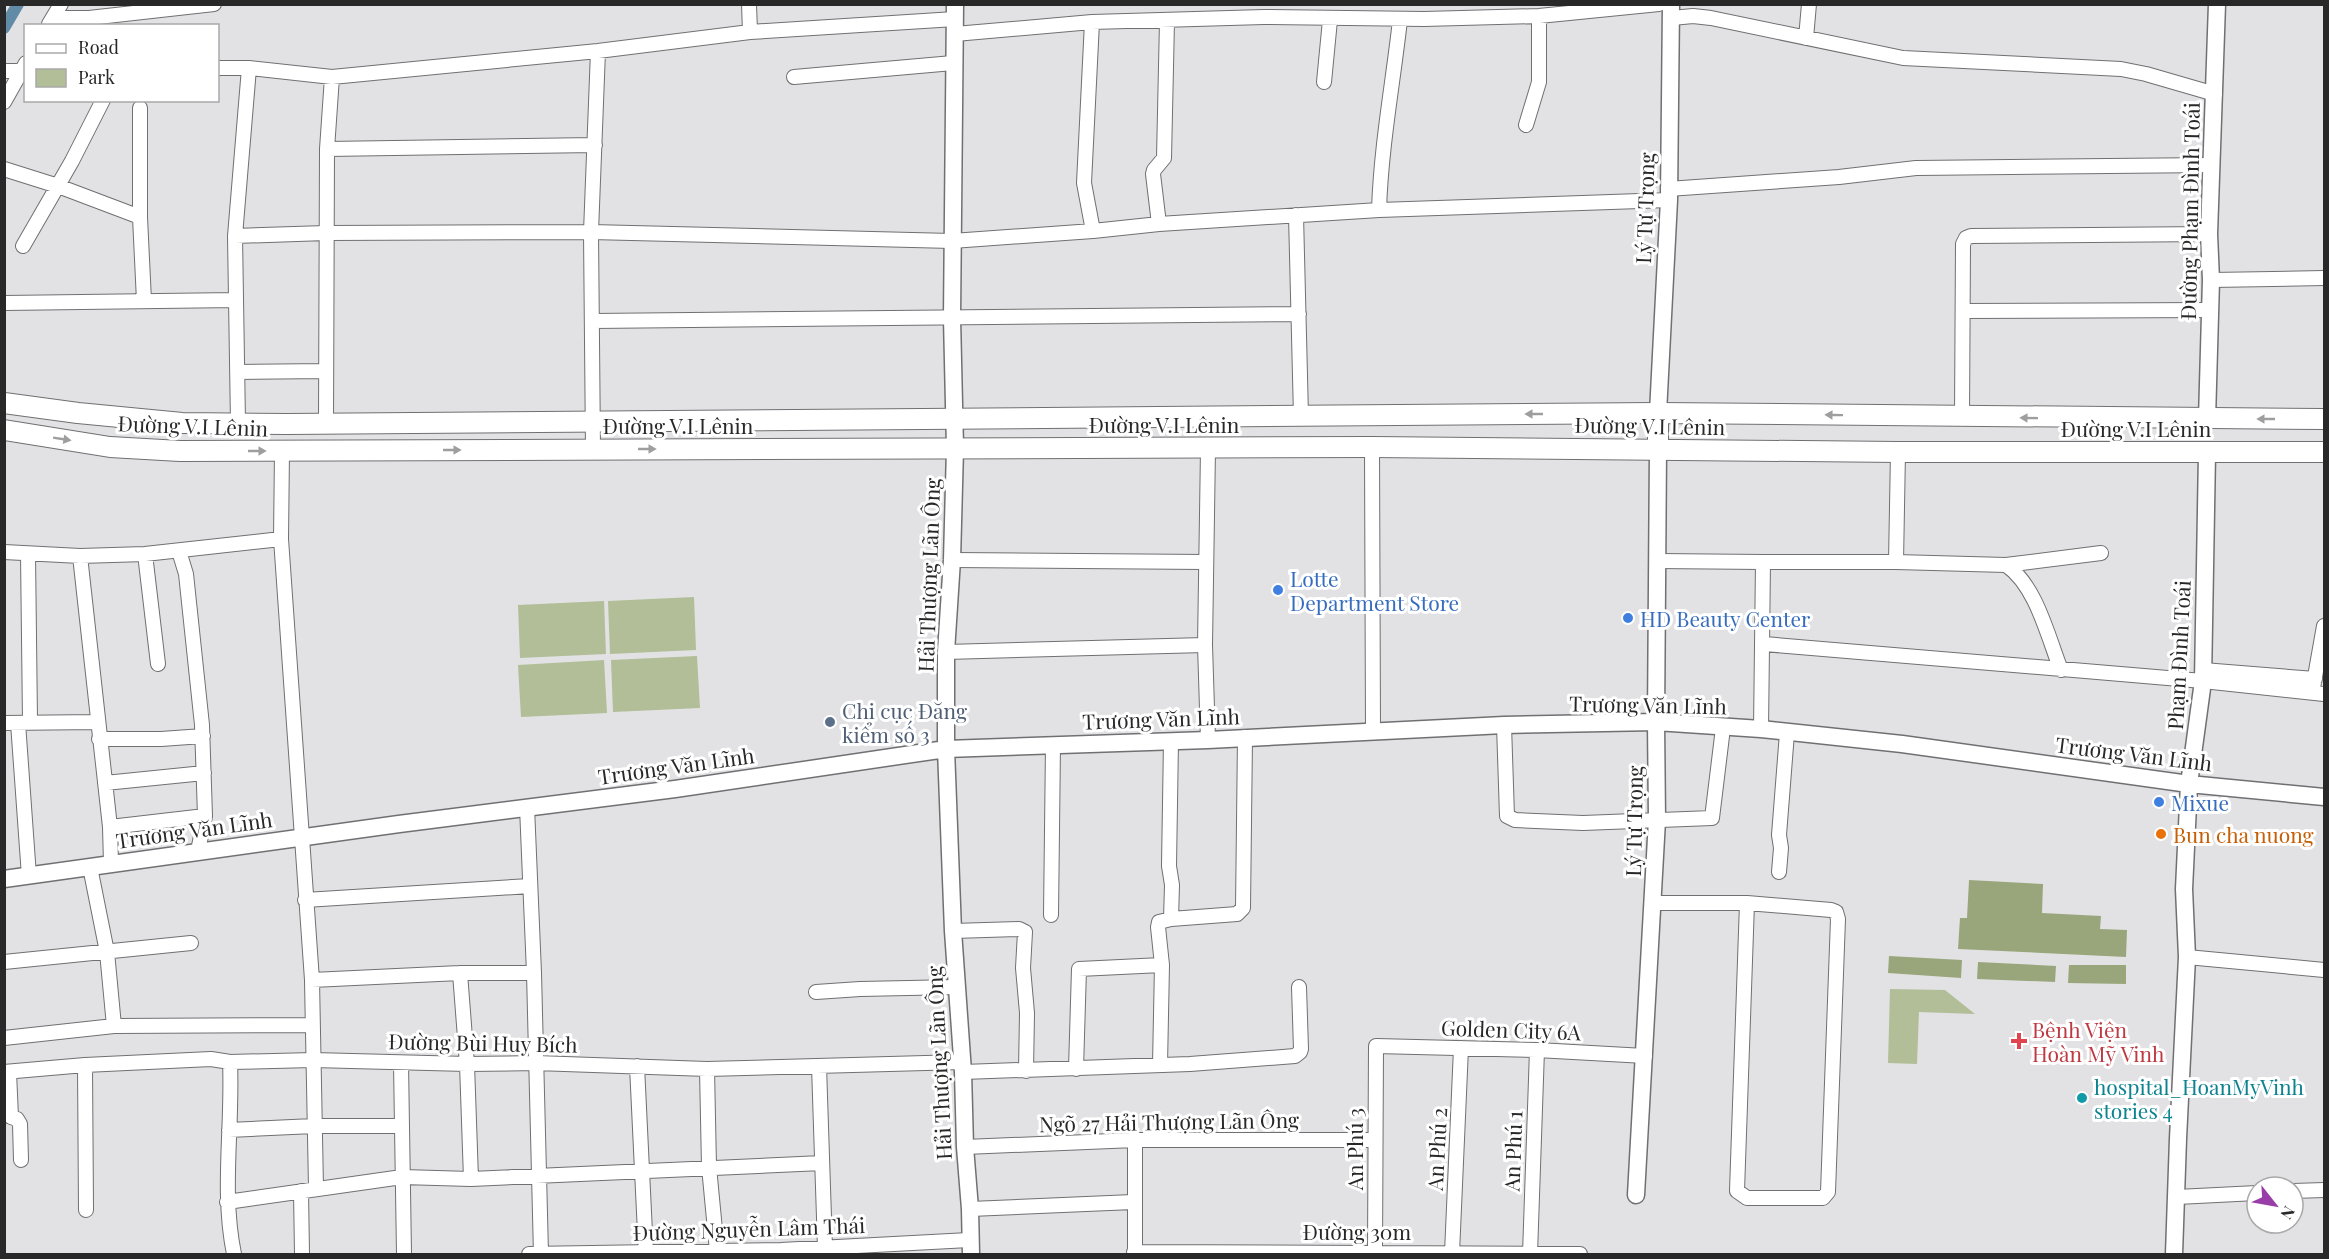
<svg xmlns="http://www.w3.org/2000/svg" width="2329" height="1259" font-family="'Playfair Display',serif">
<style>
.green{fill:#b1be97}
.forest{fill:#99a67b}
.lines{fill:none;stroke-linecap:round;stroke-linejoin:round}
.canal{stroke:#618ba7;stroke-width:12}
.minor-casing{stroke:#707073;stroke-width:16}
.tertiary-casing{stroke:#707073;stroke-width:19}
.secondary-casing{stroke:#707073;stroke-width:22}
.minor{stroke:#fff;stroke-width:14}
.tertiary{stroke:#fff;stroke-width:16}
.secondary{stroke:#fff;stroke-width:20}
.oneway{fill:#9e9e9f}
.shop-dot{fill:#3f7fe0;stroke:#fff;stroke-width:2}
.service-dot{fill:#5c6f8a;stroke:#fff;stroke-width:2}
.food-dot{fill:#e8710a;stroke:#fff;stroke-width:2}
.health-dot{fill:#e0444e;stroke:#fff;stroke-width:2}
.culture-dot{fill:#0f9aa8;stroke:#fff;stroke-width:2}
.labels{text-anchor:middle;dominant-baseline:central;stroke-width:6;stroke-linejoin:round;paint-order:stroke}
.street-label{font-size:21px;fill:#282829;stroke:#fff}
.shop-label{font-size:21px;fill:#366cbe;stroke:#fff;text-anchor:start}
.service-label{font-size:21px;fill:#4e5e75;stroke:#fff;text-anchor:start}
.food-label{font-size:21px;fill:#c56008;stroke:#fff;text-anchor:start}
.health-label{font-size:21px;fill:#be3a42;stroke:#fff;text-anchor:start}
.culture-label{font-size:21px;fill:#0d838f;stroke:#fff;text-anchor:start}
</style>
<rect width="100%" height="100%" fill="#e2e2e4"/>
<path class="green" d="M 694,597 L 696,650 L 610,654 L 608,601 Z
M 604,601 L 606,654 L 520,658 L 518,605 Z
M 697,656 L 700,708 L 613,712 L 611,660 Z
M 604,660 L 607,713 L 521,717 L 518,665 Z
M 1890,989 L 1945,990 L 1975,1014 L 1919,1012 L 1917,1064 L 1888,1063 Z"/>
<path class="forest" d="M 1969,880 L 2043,884 L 2042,913 L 2101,916 L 2100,929 L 2127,930 L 2126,957 L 1958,949 L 1960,918 L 1967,918 Z
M 1889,956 L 1962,960 L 1961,978 L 1888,973 Z
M 1978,962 L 2056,966 L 2055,982 L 1977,979 Z
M 2069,965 L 2126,965 L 2126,984 L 2068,983 Z"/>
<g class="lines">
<path class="canal" d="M 4,28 L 18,4"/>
<g class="minor-casing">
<path id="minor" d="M 749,4 L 750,32
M 53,18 L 89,18 L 214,4
M 1672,18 L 1693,16 L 1711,18 L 1903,58 L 2121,69 L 2146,74 L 2215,94
M 1092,22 L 1084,183 L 1093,231
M 49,24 L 61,4
M 955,34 L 1092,22 L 1264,17 L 1424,19 L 1539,16 L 1659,4
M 1806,38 L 1809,4
M 218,68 L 249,68 L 332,77 L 598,51 L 750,32 L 955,19
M 4,71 L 26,71
M 794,77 L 953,63
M 1324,82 L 1330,20
M 4,102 L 26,63
M 140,108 L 140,217 L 144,301
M 1526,125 L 1539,82 L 1539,16
M 327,149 L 595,145
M 4,169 L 58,186 L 140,217
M 1668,189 L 1839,177 L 1916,168 L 2212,165
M 1379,210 C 1381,146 1393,83 1400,20
M 1296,215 L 1301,416
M 1159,224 L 1153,174 L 1154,170 L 1164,158 L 1167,21
M 235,236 L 326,233 L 591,232 L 952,241 L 1093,231 L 1159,224 L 1379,210 L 1669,200
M 23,246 L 72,161 L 103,100
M 2211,280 L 2324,278
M 4,303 L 236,300
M 1963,311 L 2210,310
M 593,321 L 1299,314
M 237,372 L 326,371
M 1962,417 L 1963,244 L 1966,238 L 1971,236 L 2209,234
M 238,423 L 235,236 L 249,68
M 326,423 L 327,149 L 332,77
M 1372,447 L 1373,731
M 593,449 L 591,232 L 598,51
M 282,451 L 281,539 L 312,980 L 316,1188
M 179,551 L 186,574 L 202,725 L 205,816 L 198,851
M 4,552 L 80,556 L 145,554 L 281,539
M 28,554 L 30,721
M 145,554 L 158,664
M 80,556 L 110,827 L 111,863
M 952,560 L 1205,562
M 1657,561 L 1763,562
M 1896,562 L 1898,452
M 2006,565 C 2036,585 2048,637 2061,670
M 1764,644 L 2203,681 L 2324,694
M 946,652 L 1205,645
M 2203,670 L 2315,679
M 2313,688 L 2324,626
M 4,723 L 98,722
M 18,723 L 29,876
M 1504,725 L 1507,816 L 1515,820 L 1583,823 L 1712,818 L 1723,728
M 1761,729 L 1763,562 L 1896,562 L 2006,565 L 2101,553
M 99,739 L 161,739 L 203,736
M 1208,740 L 1205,645 L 1208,449
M 105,783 L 204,773
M 527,807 L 534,973 L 541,1254
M 110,827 L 205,816
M 90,867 L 107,952 L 114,1026
M 1779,872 L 1781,848 L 1779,835 L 1787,733
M 305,900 L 530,886
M 1654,903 L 1747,903 L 1831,910 L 1836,912 L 1838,919 L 1828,1192 L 1823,1198 L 1747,1198 L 1737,1191 L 1747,903
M 1051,915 L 1053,745
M 1171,919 L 1172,885 L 1169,866 L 1171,741
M 953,931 L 1019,929 L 1025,932 L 1023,968 L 1027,1013 L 1026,1071
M 2187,957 L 2324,970
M 4,962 L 191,943
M 460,973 L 467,1064 L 471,1179
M 312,980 L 460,973 L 534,973
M 816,992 L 860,989 L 957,987
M 4,1038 L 114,1026 L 312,1025
M 230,1062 C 233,1126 221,1191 234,1254
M 401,1063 L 404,1254
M 85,1065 L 86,1210
M 1160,1065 L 1162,965 L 1158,927 L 1159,922 L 1171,919 L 1237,914 L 1243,908 L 1245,737
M 637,1066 L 646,1254
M 819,1066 L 825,1248
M 707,1069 L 709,1167 L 717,1251
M 1076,1069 L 1079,969 L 1162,965
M 4,1072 L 85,1065 L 211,1059 L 230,1062 L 313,1060 L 467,1064 L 536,1063 L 707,1069 L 962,1062
M 9,1072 L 11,1117 L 17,1119 L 20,1124 L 21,1160
M 963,1072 L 1190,1064 L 1295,1056 L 1300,1052 L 1301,1049 L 1299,987
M 229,1130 L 314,1126 L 401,1126
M 965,1147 L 1135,1140 L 1375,1140
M 301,1191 L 302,1254
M 2293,1191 L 2324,1190
M 2177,1197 L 2257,1193
M 227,1202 L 402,1177 L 471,1179 L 822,1163
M 970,1209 L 1133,1202
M 1134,1252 L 1580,1254
M 1375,1252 L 1376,1046 L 1537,1050 L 1645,1056
M 1452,1253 L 1461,1048
M 529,1254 L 781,1250 L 969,1240
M 1135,1254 L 1135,1140
M 1530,1254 L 1537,1050"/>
</g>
<g class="tertiary-casing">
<path id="tertiary" d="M 955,4 L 952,318 L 955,448 L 952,560 L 946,652 L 946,749 L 953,931 L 963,1072 L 965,1147 L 970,1209 L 971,1254
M 1658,413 L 1669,200 L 1671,4
M 2207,419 L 2211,280 L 2209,234 L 2217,4
M 4,879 L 399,824 L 675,789 L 946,749 L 1208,740 L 1504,725 L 1656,722 L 1761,729 L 1902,744 L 2189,784 L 2324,797
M 1636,1195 L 1657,820 L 1656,722 L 1658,448
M 2174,1254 L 2178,1139 L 2187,957 L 2184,889 L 2189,784 L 2203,681 L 2207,453"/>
</g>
<g class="secondary-casing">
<path id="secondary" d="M 4,403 L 78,413 L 182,423 L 287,424 L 1658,413 L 2324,419
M 1658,413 L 1658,448
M 4,430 L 110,447 L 180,451 L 1372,447 L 1898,452 L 2324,452"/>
</g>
<use href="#minor" class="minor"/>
<use href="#tertiary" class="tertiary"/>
<use href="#secondary" class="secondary"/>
</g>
<defs><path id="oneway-solid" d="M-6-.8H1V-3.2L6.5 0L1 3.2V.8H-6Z" transform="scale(1.5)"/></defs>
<g class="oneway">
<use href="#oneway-solid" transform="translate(1534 414) rotate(180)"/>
<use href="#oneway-solid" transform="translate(1834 415) rotate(-179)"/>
<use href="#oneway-solid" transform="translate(2029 418) rotate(-179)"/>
<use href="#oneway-solid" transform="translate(2266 419) rotate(180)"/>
<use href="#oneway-solid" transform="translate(62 439) rotate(9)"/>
<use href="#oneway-solid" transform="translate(647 449)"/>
<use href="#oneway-solid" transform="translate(452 450)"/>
<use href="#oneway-solid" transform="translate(257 451)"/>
</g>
<g class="shop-dot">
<circle cx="1278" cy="590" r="6"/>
<circle cx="1628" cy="618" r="6"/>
<circle cx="2159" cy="802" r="6"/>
</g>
<circle class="service-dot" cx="830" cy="722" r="6"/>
<circle class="food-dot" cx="2161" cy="834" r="6"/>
<path class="health-dot" d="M2016 1032h6v6h6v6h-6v6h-6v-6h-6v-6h6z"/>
<circle class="culture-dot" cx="2082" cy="1098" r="6"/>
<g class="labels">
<g class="street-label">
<text transform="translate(1644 208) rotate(-88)">Lý Tự Trọng</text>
<text transform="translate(2189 211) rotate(-89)">Đường Phạm Đình Toái</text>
<text x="1164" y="424">Đường V.I Lênin</text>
<text transform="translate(193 425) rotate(2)">Đường V.I Lênin</text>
<text x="678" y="425">Đường V.I Lênin</text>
<text transform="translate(1650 425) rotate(1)">Đường V.I Lênin</text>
<text x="2136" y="428">Đường V.I Lênin</text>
<text transform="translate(928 575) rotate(-88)">Hải Thượng Lãn Ông</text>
<text transform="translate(2178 655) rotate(-87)">Phạm Đình Toái</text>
<text transform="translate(1648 704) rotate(1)">Trương Văn Lĩnh</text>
<text transform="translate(1161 718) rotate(-2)">Trương Văn Lĩnh</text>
<text transform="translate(2134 753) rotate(7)">Trương Văn Lĩnh</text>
<text transform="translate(676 765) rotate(-8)">Trương Văn Lĩnh</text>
<text transform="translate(1633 821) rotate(-89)">Lý Tự Trọng</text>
<text transform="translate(194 829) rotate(-8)">Trương Văn Lĩnh</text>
<text transform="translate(1511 1029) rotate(2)">Golden City 6A</text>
<text transform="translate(483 1042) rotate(1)">Đường Bùi Huy Bích</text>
<text transform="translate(938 1063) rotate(-93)">Hải Thượng Lãn Ông</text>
<text transform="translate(1169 1121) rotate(-1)">Ngõ 27 Hải Thượng Lãn Ông</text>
<text transform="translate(1354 1149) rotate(-90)">An Phú 3</text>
<text transform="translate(1436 1149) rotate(-87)">An Phú 2</text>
<text transform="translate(1512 1151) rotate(-88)">An Phú 1</text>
<text transform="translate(749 1228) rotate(-2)">Đường Nguyễn Lâm Thái</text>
<text x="1357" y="1231">Đường 30m</text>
</g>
<g class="shop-label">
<text x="1290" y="578">Lotte<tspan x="1290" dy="24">Department Store</tspan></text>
<text x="1640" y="618">HD Beauty Center</text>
<text x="2171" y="802">Mixue</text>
</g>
<g class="service-label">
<text x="842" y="710">Chi cục Đăng<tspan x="842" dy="24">kiểm số 3</tspan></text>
</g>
<g class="food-label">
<text x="2173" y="834">Bun cha nuong</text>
</g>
<g class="health-label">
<text x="2032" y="1029">Bệnh Viện<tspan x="2032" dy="24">Hoàn Mỹ Vinh</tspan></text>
</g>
<g class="culture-label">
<text x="2094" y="1086">hospital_HoanMyVinh<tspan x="2094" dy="24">stories 4</tspan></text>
</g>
</g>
<rect width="2329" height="1259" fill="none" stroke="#282829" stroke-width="12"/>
<rect x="24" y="24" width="195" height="78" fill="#ffffff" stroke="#a9a9a9" stroke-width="1.5"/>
<rect x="36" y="44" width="30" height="9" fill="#ffffff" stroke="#a9a9a9" stroke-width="1.5"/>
<text x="78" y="54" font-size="18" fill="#282829">Road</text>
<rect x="36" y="69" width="30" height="18" fill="#b1be97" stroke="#a9a9a9" stroke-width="1.5"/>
<text x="78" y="84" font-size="18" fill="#282829">Park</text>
<g transform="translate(2275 1205) rotate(121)"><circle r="28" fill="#ffffff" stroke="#a9a9a9" stroke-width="1.5"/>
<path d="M0-4.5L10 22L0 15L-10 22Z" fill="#993da8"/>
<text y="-9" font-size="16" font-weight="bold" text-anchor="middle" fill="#282829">N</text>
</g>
</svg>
